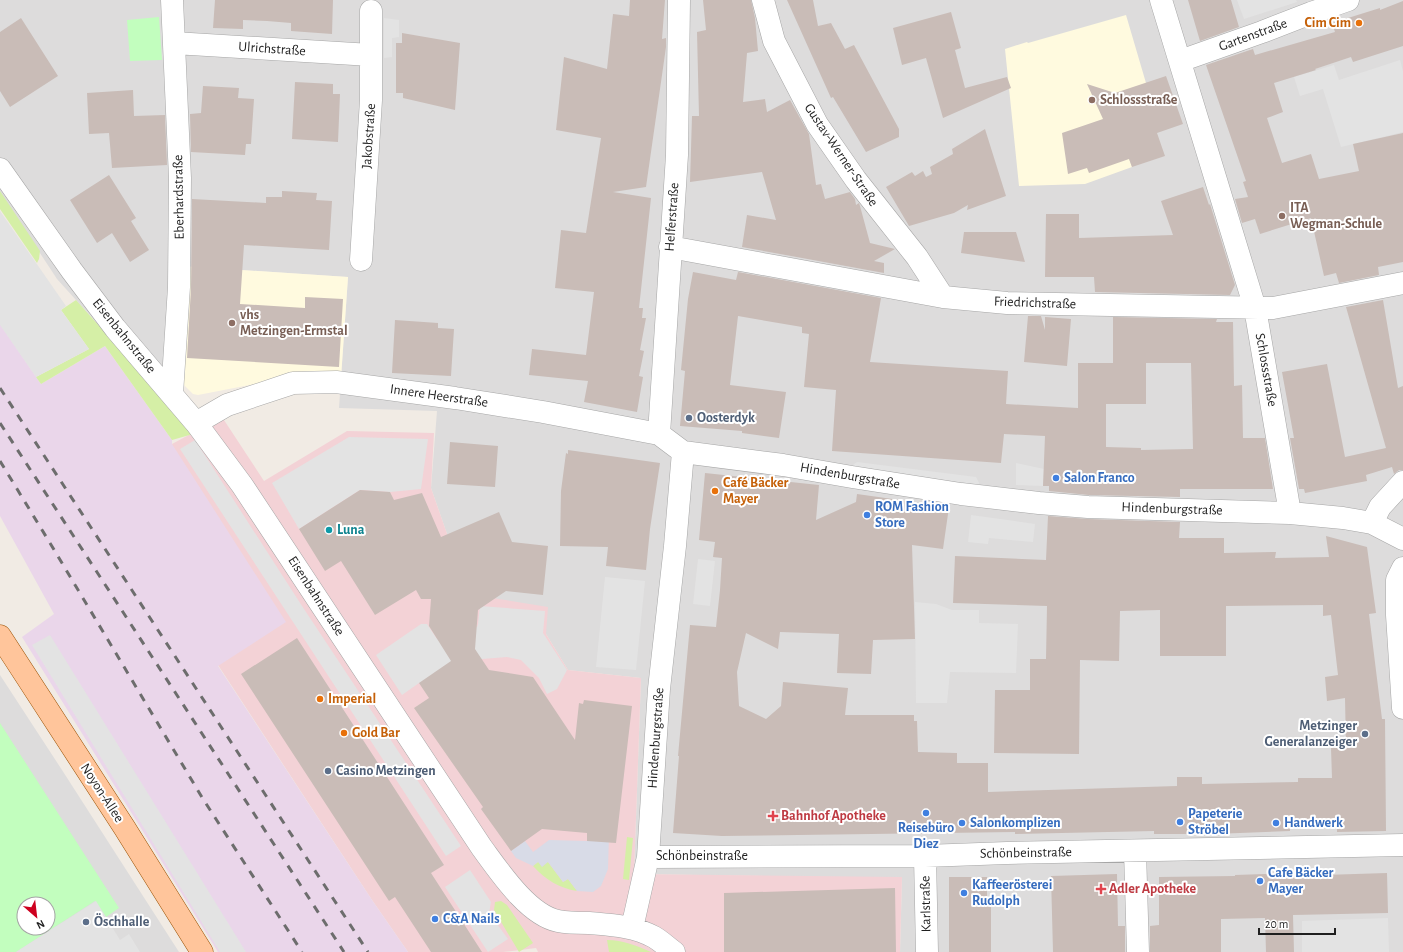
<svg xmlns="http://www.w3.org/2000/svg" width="1403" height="952" font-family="'Alegreya Sans',sans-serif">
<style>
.residential{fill:#dddcdc;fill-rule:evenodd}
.commercial{fill:#f3d2d6}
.industrial{fill:#ead6ea}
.education{fill:#fffadf}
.grass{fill:#d5efa6}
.park{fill:#c2febe;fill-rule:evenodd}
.parking{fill:#e3e3e3}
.plaza{fill:#d8dbe7}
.building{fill:#c9bcb7;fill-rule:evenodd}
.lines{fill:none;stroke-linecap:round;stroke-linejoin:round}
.street-casing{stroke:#a6a6a6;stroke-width:23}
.primary-casing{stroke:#9a5000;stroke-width:23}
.street{stroke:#fff;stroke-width:22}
.primary{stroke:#ffc59b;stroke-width:22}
.rail{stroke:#6d6d6d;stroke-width:3;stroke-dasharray:8 8;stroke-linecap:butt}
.food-dot{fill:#e8710a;stroke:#fff;stroke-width:1.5}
.education-dot{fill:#8d6e63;stroke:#fff;stroke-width:1.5}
.service-dot{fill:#5c6f8a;stroke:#fff;stroke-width:1.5}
.shop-dot{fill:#3f7fe0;stroke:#fff;stroke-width:1.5}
.culture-dot{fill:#0f9aa8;stroke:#fff;stroke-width:1.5}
.health-dot{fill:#e0444e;stroke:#fff;stroke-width:1.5}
.labels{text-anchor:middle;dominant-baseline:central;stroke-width:4;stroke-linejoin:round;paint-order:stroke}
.food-label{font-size:14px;font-weight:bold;fill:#c56008;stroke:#fff;text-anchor:start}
.street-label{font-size:14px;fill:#1f1f1f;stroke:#fff}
.education-label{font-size:14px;font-weight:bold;fill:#785e54;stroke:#fff;text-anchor:start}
.service-label{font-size:14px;font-weight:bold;fill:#4e5e75;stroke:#fff;text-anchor:start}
.shop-label{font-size:14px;font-weight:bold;fill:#366cbe;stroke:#fff;text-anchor:start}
.culture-label{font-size:14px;font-weight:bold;fill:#0d838f;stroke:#fff;text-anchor:start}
.health-label{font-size:14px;font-weight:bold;fill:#be3a42;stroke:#fff;text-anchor:start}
</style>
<rect width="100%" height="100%" fill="#f1ebe4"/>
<path class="residential" d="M 0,0 L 1403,0 L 1403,952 L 900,952 L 902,878 L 634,874 L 641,678 L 568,670 L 546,634 L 468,594 L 431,488 L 437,411 L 339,408 L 348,277 L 181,266 L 171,405 L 57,279 L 0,192 Z
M 0,675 L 62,770 L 179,952 L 0,952 ZM 24,904 L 48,904 L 48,928 L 24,928 Z"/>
<path class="commercial" d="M 222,417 L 264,481 L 347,431 L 434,433 L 431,488 L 468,594 L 548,607 L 546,634 L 568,670 L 641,678 L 634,874 L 902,877 L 900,952 L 538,952 L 536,948 L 503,952 L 408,952 L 372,900 L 218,665 L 172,444 Z"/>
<path class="industrial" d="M 0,324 L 41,384 L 105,346 L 172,440 L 172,444 L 286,622 L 218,666 L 372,900 L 408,952 L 218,952 L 22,637 L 54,614 L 0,516 Z"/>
<path class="education" d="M 1126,15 L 1146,83 L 1124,143 L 1132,167 L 1085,184 L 1019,186 L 1005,49 L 1027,42 L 1028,43 Z
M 181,266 L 348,277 L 341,377 L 270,381 L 198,395 L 193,394 L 183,384 Z"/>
<path class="grass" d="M 0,191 L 40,251 L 39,259 L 37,263 L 0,209 Z
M 76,300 L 175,411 L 193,434 L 172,440 L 105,346 L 41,384 L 36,377 L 89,349 L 61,310 Z
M 627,837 L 633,838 L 629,880 L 623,879 Z
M 538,862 L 548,862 L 563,882 L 568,879 L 577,891 C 559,888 546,880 533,866 Z
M 501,901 L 507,905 L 533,943 L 519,952 L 494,910 L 495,902 Z
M 607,940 C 623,940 637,946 651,952 L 609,952 Z"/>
<path class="park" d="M 159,17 L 162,60 L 130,61 L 127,20 Z
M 0,723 L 119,908 L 106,917 L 95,901 L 16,952 L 0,952 ZM 24,904 L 48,904 L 48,928 L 24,928 Z"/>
<path class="parking" d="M 1237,0 L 1296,0 L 1297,2 L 1244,19 Z
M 384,18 L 399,20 L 399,37 L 392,38 L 392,57 L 384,58 Z
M 1400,60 L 1403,71 L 1403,132 L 1341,147 L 1323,89 L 1300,96 L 1294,77 L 1334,65 L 1339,80 Z
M 0,211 L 66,306 L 61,310 L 89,349 L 36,377 L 0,325 Z
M 349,437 L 428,439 L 421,489 L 390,492 L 360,490 L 299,529 L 272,483 Z
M 195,440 L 302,606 L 461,846 L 446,856 L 180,449 Z
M 857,462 L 976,477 L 980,485 L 850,467 Z
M 1016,463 L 1044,469 L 1043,486 L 1016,485 Z
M 971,515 L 1035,524 L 1033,542 L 989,538 L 988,544 L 968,542 Z
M 698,559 L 715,561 L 710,606 L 693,604 Z
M 605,577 L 645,581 L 636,670 L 596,667 Z
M 915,602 L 936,604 L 952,610 L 979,610 L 979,623 L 1018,624 L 1016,673 L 950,672 L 947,703 L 916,703 Z
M 480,606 L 545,611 L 543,633 L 567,670 L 557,689 L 547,694 L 539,678 L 521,660 L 507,657 L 482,659 L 472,657 L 419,683 L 402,695 L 376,655 L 421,624 L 427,624 L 437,639 L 455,626 L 477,627 L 478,624 Z
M 50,635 L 246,952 L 220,952 L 32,645 Z
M 470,870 L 491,902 L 489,913 L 508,939 L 488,952 L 445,887 Z
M 96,901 L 120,940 L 129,934 L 140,952 L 16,952 Z
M 1388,918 L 1389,952 L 1302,952 L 1302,921 Z"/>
<path class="plaza" d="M 587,833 L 609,835 L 608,869 L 601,886 L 593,892 L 577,891 L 568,879 L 563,882 L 548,862 L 542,867 L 538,862 L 533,866 L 516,858 L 511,851 L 525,841 L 533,852 L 549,840 L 587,841 Z"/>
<path class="building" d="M 215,0 L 333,0 L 332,34 L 291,31 L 291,23 L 267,21 L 243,20 L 243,29 L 213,28 Z
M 630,0 L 665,0 L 662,39 L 666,38 L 666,47 L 646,187 L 613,192 L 651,198 L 639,308 L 643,308 L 642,318 L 646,318 L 640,350 L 644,351 L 639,376 L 643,377 L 637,412 L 584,402 L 588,381 L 529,375 L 532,349 L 586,355 L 594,292 L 555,288 L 561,230 L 586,233 L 601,138 L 556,130 L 564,57 L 607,69 L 613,14 L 629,16 Z
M 703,0 L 751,0 L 755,18 L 758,51 L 747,53 L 743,102 L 765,99 L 767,112 L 790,100 L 809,134 L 816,185 L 821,184 L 825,199 L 850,192 L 855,199 L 856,205 L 859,203 L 860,206 L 870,243 L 895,249 L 874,261 L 884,263 L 884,273 L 742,247 L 747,215 L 776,220 L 762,172 L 690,182 L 692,116 L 699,116 L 697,32 L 706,30 Z
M 787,0 L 813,0 L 818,26 L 831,23 L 845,49 L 854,45 L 899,129 L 899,137 L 866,152 L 833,97 L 831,98 Z
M 1188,0 L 1231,0 L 1239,27 L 1200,41 Z
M 1403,1 L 1403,46 L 1353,62 L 1351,57 L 1315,69 L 1316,70 L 1274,83 L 1283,112 L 1267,118 L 1282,163 L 1311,154 L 1319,179 L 1359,171 L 1353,144 L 1403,133 L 1403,262 L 1378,267 L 1379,275 L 1339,283 L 1336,273 L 1324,276 L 1311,218 L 1260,234 L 1255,219 L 1242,223 L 1235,199 L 1248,197 L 1243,182 L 1246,181 L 1206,65 L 1247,51 L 1253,49 L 1255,55 L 1335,32 L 1332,23 L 1380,8 L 1380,10 Z
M 951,12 L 961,48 L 955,50 L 965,88 L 1007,77 L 1011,88 L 943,118 L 926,58 L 902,65 L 893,28 Z
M 21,18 L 58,76 L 10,107 L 0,91 L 0,32 Z
M 402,33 L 460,43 L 455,110 L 403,98 L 403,93 L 396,93 L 396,43 L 402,43 Z
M 1166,76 L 1183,124 L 1157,133 L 1165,156 L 1132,167 L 1129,159 L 1089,173 L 1087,168 L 1068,174 L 1062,133 L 1103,119 L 1087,84 L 1115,93 Z
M 295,82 L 333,84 L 333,94 L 340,94 L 338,142 L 292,139 Z
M 203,86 L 239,88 L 238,98 L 254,99 L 251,144 L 246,144 L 245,155 L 191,152 L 190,114 L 201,113 Z
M 133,90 L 134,116 L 165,115 L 167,165 L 112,168 L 109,133 L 89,134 L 87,93 Z
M 985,129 L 1006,196 L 967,210 L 968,205 L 954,213 L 909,226 L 886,187 L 912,172 L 915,176 L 923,171 L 926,177 L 932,174 L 930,167 L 953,154 L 952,149 Z
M 109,175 L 136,218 L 131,221 L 149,250 L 130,262 L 112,233 L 97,243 L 70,200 Z
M 1203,187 L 1209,205 L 1210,204 L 1235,285 L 1230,295 L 1095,292 L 1094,277 L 1045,277 L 1046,214 L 1079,214 L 1079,238 L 1173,235 L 1161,201 Z
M 282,191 L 317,193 L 316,200 L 332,201 L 329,250 L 244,245 L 240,304 L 305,308 L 305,297 L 343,299 L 339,367 L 187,358 L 191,288 L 192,199 L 266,203 L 266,197 L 282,197 Z
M 964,232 L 1016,232 L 1025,262 L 961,253 Z
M 693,272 L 736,280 L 738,272 L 881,298 L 870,362 L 1008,371 L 1006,404 L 1078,408 L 1078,363 L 1113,363 L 1113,317 L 1217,319 L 1216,322 L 1233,322 L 1234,386 L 1242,385 L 1243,438 L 1265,438 L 1273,489 L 1180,489 L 1180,497 L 1089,495 L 1049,491 L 1049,486 L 1043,486 L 1045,436 L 1004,434 L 1001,463 L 832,451 L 836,390 L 804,387 L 809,334 L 802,333 L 802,327 L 738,316 L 730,385 L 786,392 L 779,438 L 742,433 L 742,431 L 680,426 L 685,371 L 681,370 L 688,299 ZM 1146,363 L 1191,363 L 1193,449 L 1141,450 L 1141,448 L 1106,447 L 1106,404 L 1146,404 Z
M 1383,300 L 1398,388 L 1403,386 L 1403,470 L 1399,470 L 1394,474 L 1392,467 L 1366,475 L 1367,481 L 1305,493 L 1304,489 L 1299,489 L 1290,438 L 1294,438 L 1282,372 L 1327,364 L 1345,457 L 1386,448 L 1346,307 Z
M 1028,316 L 1041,316 L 1045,330 L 1045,317 L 1071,319 L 1067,366 L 1024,362 Z
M 395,320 L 438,323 L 438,328 L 454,329 L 451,376 L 392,373 Z
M 450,442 L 498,446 L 495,487 L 447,484 Z
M 568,450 L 660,463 L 650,529 L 646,570 L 606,566 L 608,547 L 560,546 L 561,491 L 566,453 L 568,454 Z
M 705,473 L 819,485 L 816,520 L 856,502 L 857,494 L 949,507 L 943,549 L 912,545 L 915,639 L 873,640 L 871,674 L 837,673 L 839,634 L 780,632 L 778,649 L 746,633 L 737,672 L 739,706 L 766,719 L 781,706 L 783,682 L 848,688 L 845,715 L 914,715 L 914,721 L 917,721 L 918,752 L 957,753 L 957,763 L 988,763 L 988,792 L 1177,786 L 1177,777 L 1202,777 L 1202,784 L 1298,782 L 1298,778 L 1332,778 L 1331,748 L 1346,748 L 1345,698 L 1327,701 L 1325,677 L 1338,675 L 1331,615 L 1323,616 L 1323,605 L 1226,606 L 1226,656 L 1160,656 L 1160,610 L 1120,611 L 1119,661 L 1080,660 L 1079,754 L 994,753 L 995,690 L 1030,690 L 1030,659 L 1046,659 L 1047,606 L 953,603 L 955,556 L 1046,560 L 1048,516 L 1088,519 L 1180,522 L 1179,538 L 1224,538 L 1224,553 L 1276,552 L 1275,558 L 1329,557 L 1326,536 L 1367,547 L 1376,613 L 1369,614 L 1382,719 L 1385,719 L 1386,831 L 1337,832 L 1337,824 L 1290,825 L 1290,831 L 1214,834 L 1154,834 L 1154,831 L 1015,834 L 1015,832 L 722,836 L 673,833 L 679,756 L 678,756 L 690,625 L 716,627 L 720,590 L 722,558 L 713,557 L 715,542 L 699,540 Z
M 360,490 L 390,492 L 394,500 L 422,493 L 441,537 L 499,512 L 512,542 L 548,546 L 543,595 L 506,591 L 478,610 L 475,649 L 489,670 L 533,677 L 575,740 L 579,703 L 583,704 L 584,700 L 632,706 L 616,843 L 587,841 L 587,833 L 542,829 L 511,851 L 481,809 L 483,807 L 414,708 L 429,698 L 419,683 L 451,661 L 429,626 L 431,599 L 421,599 L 416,590 L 375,615 L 341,561 L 325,571 L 299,529 Z
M 297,638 L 444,865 L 431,873 L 482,952 L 431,952 L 395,897 L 389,901 L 241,674 Z
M 1292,873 L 1292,876 L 1387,873 L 1388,913 L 1293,915 L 1294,952 L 1266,952 L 1265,918 L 1221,919 L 1221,952 L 1150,952 L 1150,926 L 1159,925 L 1159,877 L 1235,876 L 1235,875 Z
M 1117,874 L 1118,926 L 1125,926 L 1125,952 L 1053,952 L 1051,876 Z
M 949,877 L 987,877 L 987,903 L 991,903 L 991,952 L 949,952 Z
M 895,888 L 896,952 L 724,952 L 724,893 Z"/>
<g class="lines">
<g class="street-casing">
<path id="street" d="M 763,0 L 774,41 L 817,124 L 856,180 L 917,257 L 943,297
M 1161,0 L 1255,308 L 1290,513
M 174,43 L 371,55
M 1180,61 L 1262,32 L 1311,13 L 1348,0
M 0,169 L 72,271 L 115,328 L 196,423 L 242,485 L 482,848 C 499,871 528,915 558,921 C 567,923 579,923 589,923 C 611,925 634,926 654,937 C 661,941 667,947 674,952
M 670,247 L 943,297 L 1007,303 L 1273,308 L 1403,283
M 361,260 L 371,100 L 371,11
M 172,394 L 179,287 L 180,178 L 172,0
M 196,423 L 227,405 L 293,383 L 336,382 L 455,398 L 543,412 L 659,434 L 683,452 L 783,465 L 852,477 L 961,494 L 1039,503 L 1088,507 L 1290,513 L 1343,518 L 1372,523 L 1403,539
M 659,434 L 677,155 L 679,0
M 1372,523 L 1380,507 L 1403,482
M 1403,568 L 1397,580 L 1397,615 L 1403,708
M 1135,851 L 1138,952
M 925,856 L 927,952
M 648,857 L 925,856 L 1007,853 L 1403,845
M 632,928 L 648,857 L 659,689 L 675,546 L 683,452"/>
</g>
<g class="primary-casing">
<path id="primary" d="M 0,636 L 124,827 L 202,952"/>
</g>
<use href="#street" class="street"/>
<use href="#primary" class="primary"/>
<path class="rail" d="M 0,388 L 368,952
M 0,423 L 344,952
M 0,461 L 53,548 L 203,799 L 302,952"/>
</g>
<g class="food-dot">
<circle cx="1359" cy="23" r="4"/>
<circle cx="715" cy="491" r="4"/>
<circle cx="320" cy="699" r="4"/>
<circle cx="344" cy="733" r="4"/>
</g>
<g class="education-dot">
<circle cx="1092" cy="100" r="4"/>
<circle cx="1282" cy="216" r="4"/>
<circle cx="232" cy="323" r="4"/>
</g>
<g class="service-dot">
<circle cx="689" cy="418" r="4"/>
<circle cx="1365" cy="734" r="4"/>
<circle cx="328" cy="771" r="4"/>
<circle cx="86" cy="922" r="4"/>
</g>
<g class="shop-dot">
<circle cx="1056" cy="478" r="4"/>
<circle cx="867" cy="515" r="4"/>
<circle cx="926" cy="813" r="4"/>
<circle cx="1180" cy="822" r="4"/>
<circle cx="962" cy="823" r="4"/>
<circle cx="1276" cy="823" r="4"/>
<circle cx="1260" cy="881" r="4"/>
<circle cx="964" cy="893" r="4"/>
<circle cx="435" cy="919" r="4"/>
</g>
<circle class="culture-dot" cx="329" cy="530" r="4"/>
<g class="health-dot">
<path d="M771 810h4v4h4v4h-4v4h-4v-4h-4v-4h4z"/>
<path d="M1099 883h4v4h4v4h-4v4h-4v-4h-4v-4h4z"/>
</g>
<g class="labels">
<g class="food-label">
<text x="1351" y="23" text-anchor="end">Cim Cim</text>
<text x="723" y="483">Café Bäcker<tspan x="723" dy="16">Mayer</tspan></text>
<text x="328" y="699">Imperial</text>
<text x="352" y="733">Gold Bar</text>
</g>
<g class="street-label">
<text transform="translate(1253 35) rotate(-20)">Gartenstraße</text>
<text transform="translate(272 49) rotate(4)">Ulrichstraße</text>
<text transform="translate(369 136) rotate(-86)">Jakobstraße</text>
<text transform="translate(841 155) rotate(56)">Gustav-Werner-Straße</text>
<text transform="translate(179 197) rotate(-91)">Eberhardstraße</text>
<text transform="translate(672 217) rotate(-86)">Helferstraße</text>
<text transform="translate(1035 303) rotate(2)">Friedrichstraße</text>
<text transform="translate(124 336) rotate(51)">Eisenbahnstraße</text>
<text transform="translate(1266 370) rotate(80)">Schlossstraße</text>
<text transform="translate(439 396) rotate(8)">Innere Heerstraße</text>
<text transform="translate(850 476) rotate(10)">Hindenburgstraße</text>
<text transform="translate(1172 509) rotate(2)">Hindenburgstraße</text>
<text transform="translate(316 596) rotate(57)">Eisenbahnstraße</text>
<text transform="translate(656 738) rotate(-86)">Hindenburgstraße</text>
<text transform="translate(102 793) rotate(57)">Noyon-Allee</text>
<text transform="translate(1026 853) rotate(-1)">Schönbeinstraße</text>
<text x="702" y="856">Schönbeinstraße</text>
<text transform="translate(926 904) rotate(-91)">Karlstraße</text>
</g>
<g class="education-label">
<text x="1100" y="100">Schlossstraße</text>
<text x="1290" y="208">ITA<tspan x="1290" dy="16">Wegman-Schule</tspan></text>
<text x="240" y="315">vhs<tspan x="240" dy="16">Metzingen-Ermstal</tspan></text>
</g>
<g class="service-label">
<text x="697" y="418">Oosterdyk</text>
<text x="1357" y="726" text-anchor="end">Metzinger<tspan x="1357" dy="16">Generalanzeiger</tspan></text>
<text x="336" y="771">Casino Metzingen</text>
<text x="94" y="922">Öschhalle</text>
</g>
<g class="shop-label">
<text x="1064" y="478">Salon Franco</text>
<text x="875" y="507">ROM Fashion<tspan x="875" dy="16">Store</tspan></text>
<text x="1188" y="814">Papeterie<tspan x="1188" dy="16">Ströbel</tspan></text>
<text x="970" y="823">Salonkomplizen</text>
<text x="1284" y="823">Handwerk</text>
<text x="926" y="828" text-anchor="middle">Reisebüro<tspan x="926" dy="16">Diez</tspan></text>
<text x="1268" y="873">Cafe Bäcker<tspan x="1268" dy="16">Mayer</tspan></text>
<text x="972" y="885">Kaffeerösterei<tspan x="972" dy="16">Rudolph</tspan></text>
<text x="443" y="919">C&amp;A Nails</text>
</g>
<g class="culture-label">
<text x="337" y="530">Luna</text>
</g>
<g class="health-label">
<text x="781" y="816">Bahnhof Apotheke</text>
<text x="1109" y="889">Adler Apotheke</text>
</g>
</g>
<g transform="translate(36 916) rotate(152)"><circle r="19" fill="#ffffff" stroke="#a5a5a5"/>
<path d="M0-3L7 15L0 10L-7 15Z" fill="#ce001f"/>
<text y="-6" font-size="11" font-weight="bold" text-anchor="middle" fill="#1f1f1f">N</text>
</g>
<path d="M1259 928v6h76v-6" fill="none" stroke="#1f1f1f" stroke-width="2"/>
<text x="1265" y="928" font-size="12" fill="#1f1f1f" stroke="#ffffff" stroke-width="3" paint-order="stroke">20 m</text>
</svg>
